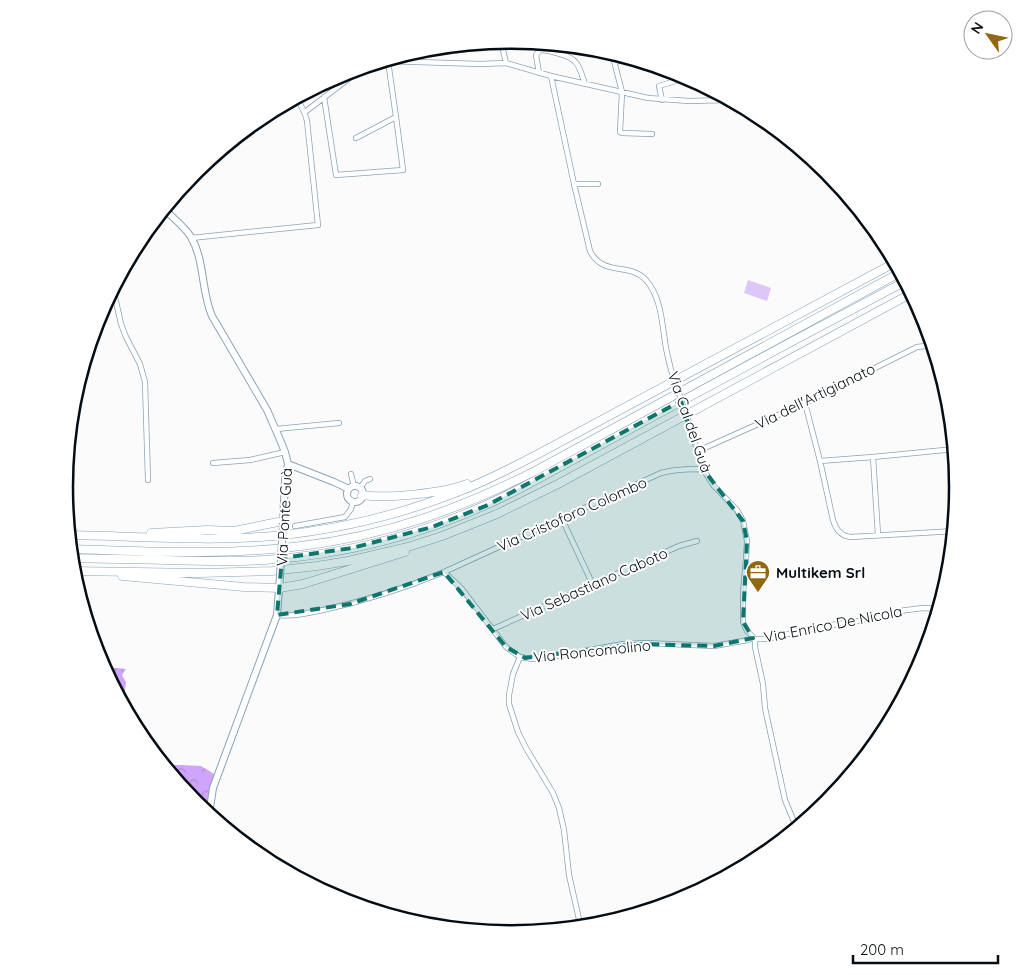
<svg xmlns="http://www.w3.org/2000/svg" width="1023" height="975" font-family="Quicksand,sans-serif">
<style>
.forest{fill:url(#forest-crowns)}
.pitch{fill:#ddc6f8}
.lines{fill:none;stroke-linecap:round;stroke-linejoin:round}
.street-casing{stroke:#89a4b8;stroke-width:6}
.secondary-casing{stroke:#89a4b8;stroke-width:8}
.highway-casing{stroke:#89a4b8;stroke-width:9}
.street{stroke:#fff;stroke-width:4.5}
.secondary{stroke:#fff;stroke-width:6}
.highway{stroke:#fff;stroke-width:8}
.street-bridge-casing{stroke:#89a4b8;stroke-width:6;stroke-linecap:butt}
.secondary-bridge-casing{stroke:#89a4b8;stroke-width:8;stroke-linecap:butt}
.street-bridge{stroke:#fff;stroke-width:4.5}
.secondary-bridge{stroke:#fff;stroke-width:6}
.marked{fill:#0f766e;fill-opacity:0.2;stroke:#0f766e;stroke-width:4;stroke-dasharray:10 6;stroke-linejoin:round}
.labels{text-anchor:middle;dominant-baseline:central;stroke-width:4;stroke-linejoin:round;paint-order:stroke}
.street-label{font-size:15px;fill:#050d14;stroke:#fff}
.poi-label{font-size:15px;font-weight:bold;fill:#050d14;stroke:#fff;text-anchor:start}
.rim{fill:none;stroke:#050d14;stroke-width:2.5}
</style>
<defs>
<pattern id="forest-crowns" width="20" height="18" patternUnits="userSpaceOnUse" patternTransform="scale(1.25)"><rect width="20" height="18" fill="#cfa4fb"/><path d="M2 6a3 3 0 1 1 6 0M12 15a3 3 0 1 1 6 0" fill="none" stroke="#b08cd6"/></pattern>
</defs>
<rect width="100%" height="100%" fill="#fbfbfb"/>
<path class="forest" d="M 103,667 L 126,669 L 122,675 L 126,682 L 123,705 Z
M 163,765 L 182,765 L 201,766 L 214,774 L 210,793 L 207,814 L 195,804 Z"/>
<path class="pitch" d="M 748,280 L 771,288 L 767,301 L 744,293 Z"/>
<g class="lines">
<g class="street-casing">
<path id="street" d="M 501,41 L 506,63 L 551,76 L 648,98 L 689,101 L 731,100
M 612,53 L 622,92 L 620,132 L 622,133 L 652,134
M 385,61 L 480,64 L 506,63
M 615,62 L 629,58
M 539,73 L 536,55 L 540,50 C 547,50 553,52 560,54 C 579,59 579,67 585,84
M 551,76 L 574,184 L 590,251 C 603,277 630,262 646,280 C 663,299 662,330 667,353 C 669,362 671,371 674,379
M 324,97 L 336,175 L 403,170 L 396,117
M 662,100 L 659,86 L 688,77
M 272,111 L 277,111 L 298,100
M 305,112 L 364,67
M 356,138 L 396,117 L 388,61
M 574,184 L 598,184
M 191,238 L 318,225 L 307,121 C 305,112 301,105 296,97
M 113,288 L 121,324 L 126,337 L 140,364 L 145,382 L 148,480
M 805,403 L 820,461 L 833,520 C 836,529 840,536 851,537 L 955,531
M 687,417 L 703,469 L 714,486 L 737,510 L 743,521 L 747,541 L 746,559 L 743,593 L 743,622 L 747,631 L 754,638
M 276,429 L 339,423
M 698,451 L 805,403 L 917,347 L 934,345
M 873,457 L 878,535
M 820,461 L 873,457 L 955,449
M 213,463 L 250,460 L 285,452
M 351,474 L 354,486
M 360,488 L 365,481 L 370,479
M 562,519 L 593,585
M 295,526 L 345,517 L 351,509 L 353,501
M 444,572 L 462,589 L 506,647 L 520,657 L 532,659 L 545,658 L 623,644 L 646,643 L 714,646 L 748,640 L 753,638
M 277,615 C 293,617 308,613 323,610 C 365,601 405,588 444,572 L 661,473 C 675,469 689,469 703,469
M 493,629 L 679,546 L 697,541
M 755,639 L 755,647 L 763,684 L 765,708 L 785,800 L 797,829
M 755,639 L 764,639 L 771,638 L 818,627 L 858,621 L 899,611 L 923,608 L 940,609
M 520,657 L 513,674 L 509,695 L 509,704 L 518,732 L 526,748 L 553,793 L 559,808 L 564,830 L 569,875 L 581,928"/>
</g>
<g class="secondary-casing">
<path id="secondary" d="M 164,209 C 173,218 184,226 191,237 C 205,261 201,291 212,316 L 267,410 L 278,435 L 285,452 L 288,464 L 285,480 L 283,523
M 288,464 L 334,482 L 349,489
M347 494a8 8 0 1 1 16 0a8 8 0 1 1-16 0Z
M 209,815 L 213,788 L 277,615 L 280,576"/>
</g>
<g class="highway-casing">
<path id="highway" d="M 362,495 C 386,499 445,493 467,484
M 151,533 L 207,530 L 234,531 L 278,522 L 283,523
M 69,535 C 137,536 205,542 273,536 C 337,530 400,515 460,491 C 487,481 513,467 538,454 L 896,262
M 70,549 C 147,551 225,556 301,546 C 385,536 460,509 535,471 L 901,272
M 71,558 C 103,559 134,559 166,560 C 199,561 232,562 265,560 C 355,554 443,529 523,487 L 791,342 L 906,281
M 72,571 L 201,573 L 272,571 L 317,566 L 348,561 L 408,547 L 442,536 L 497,514 L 558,484 L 912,293
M 122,576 L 244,587 L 280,588 L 303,584 L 405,552"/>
</g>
<use href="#street" class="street"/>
<use href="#secondary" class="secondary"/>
<use href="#highway" class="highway"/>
<g class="street-bridge-casing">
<path id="street-bridge" d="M 674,379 L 687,417"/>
</g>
<g class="secondary-bridge-casing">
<path id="secondary-bridge" d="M 280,576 L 283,523"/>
</g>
<use href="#street-bridge" class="street-bridge"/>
<use href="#secondary-bridge" class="secondary-bridge"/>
</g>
<path class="marked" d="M 681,401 L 703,469 L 743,521 L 747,541 L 743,622 L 753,638 L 714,646 L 635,644 L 525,658 L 506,647 L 444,572 L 350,604 L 277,615 L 282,558 L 352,548 L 432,527 L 488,505 Z"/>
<defs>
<g id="office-pin" transform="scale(1.25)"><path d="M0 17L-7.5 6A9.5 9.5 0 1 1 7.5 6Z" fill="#926711" stroke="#fff"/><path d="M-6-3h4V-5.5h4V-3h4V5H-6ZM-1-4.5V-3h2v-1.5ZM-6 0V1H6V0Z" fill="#fff"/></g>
</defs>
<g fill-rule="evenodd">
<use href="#office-pin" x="758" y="572"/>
</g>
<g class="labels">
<g class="street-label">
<text transform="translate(815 396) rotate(-26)">Via dell'Artigianato</text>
<text transform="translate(690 422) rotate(71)">Via Cal del Guà</text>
<text transform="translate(572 514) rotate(-24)">Via Cristoforo Colombo</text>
<text transform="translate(284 517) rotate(-87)">Via Ponte Guà</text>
<text transform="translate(594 584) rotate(-24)">Via Sebastiano Caboto</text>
<text transform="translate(833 624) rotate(-11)">Via Enrico De Nicola</text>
<text transform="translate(592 651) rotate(-6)">Via Roncomolino</text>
</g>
<g class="poi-label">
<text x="776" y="572">Multikem Srl</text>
</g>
</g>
<path d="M0 0H1023V975H0ZM73 487a438 438 0 1 1 876 0a438 438 0 1 1-876 0Z" fill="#fff" fill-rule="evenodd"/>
<path class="rim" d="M73 487a438 438 0 1 1 876 0a438 438 0 1 1-876 0Z"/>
<g transform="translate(988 35) rotate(303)"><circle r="24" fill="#ffffff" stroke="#9b9ea1"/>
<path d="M0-4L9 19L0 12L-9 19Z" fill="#926711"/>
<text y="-8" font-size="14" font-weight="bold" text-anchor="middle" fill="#050d14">N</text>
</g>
<path d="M853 955v8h145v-8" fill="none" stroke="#050d14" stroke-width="2.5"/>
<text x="860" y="955" font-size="15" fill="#050d14" stroke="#ffffff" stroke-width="4" paint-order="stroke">200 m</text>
</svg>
